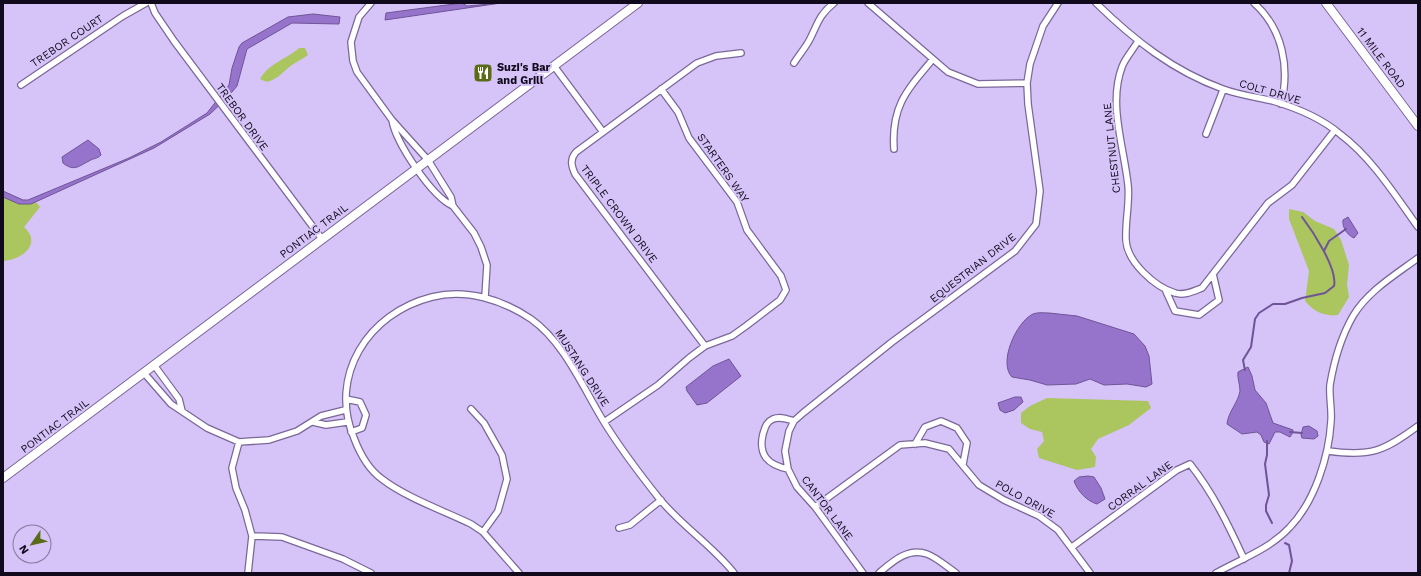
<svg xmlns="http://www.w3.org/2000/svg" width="1421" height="576" font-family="'Work Sans',sans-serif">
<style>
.green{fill:#abc55f}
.water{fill:#9774cc;stroke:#6f5497}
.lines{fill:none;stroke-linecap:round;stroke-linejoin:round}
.stream{stroke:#6f5497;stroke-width:2}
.street-casing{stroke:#7a6898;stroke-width:8}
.secondary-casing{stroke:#7a6898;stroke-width:10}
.street{stroke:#fff;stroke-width:5.5}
.secondary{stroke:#fff;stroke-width:8}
.labels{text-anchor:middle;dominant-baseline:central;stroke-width:4;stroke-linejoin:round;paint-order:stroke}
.street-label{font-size:11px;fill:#110a1c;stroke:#d6c3f8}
.poi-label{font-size:11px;font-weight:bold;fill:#110a1c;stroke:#d6c3f8;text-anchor:start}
</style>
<rect width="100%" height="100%" fill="#d6c3f8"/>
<path class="green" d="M 299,48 L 305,48 L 308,55 C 301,60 294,63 288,68 C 280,75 277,79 267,82 L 260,79 C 270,62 286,60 299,48 Z
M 3,197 L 31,204 L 36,202 L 40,207 L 24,227 C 43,244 21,260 3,261 Z
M 1289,209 L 1303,212 L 1315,221 L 1334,229 L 1341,240 L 1349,265 L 1347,284 L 1349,297 L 1338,315 C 1325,317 1313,311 1305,301 L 1309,271 L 1289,219 Z
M 1047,398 L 1148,401 L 1151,408 L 1129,425 L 1098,439 L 1091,449 L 1096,457 L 1095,467 L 1077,470 L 1039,458 L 1037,449 L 1044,441 L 1042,432 L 1030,429 L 1021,423 L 1021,413 L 1030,406 Z"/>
<path class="water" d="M 462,3 L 467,6 L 501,3 L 385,20 L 386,13 Z
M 313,14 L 340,17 L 339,24 L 292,23 L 247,49 L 237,86 L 227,98 L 210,114 L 154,148 L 31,204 L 19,204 L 3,197 L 3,191 L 23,200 L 28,200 L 129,158 L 161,142 L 207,113 L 229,85 L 232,68 L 239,47 L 242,43 L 288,17 Z
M 88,140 L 99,149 L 101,155 C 97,159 94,158 89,161 C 79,166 74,172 63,163 L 62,157 Z
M 1348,217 L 1358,233 L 1354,238 C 1347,235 1342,227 1343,220 Z
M 1049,313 L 1077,316 L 1134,334 L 1145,346 L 1149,356 L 1152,384 L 1146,387 L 1127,384 L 1104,385 L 1090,379 L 1076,384 L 1047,385 L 1030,380 L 1012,377 C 998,363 1016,322 1033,314 C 1038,312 1044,313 1049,313 Z
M 729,359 L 741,376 L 707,403 L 697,405 L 687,391 L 686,387 L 713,366 Z
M 1248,367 L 1252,376 L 1255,390 L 1266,403 L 1273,423 L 1293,430 L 1292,434 L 1290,437 L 1280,432 L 1275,432 L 1269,444 L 1264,442 L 1261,435 L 1257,432 L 1242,434 L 1227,424 C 1228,412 1238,403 1240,391 C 1240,384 1237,378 1238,372 Z
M 1015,397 L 1021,397 L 1023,402 L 1014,410 L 1005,413 L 1000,410 L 998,403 Z
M 1309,426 L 1317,431 L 1318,436 L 1314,439 L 1302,438 L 1301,435 L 1303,427 Z
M 1088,476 L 1094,477 L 1101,488 L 1105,499 L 1097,504 C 1087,501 1078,492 1074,481 L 1079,477 Z"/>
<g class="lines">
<path class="stream" d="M 1324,251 L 1329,241 L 1346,229
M 1245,370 L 1243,360 L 1251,347 L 1255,319 L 1259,313 L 1273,304 L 1285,304 L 1302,298 L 1325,293 L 1334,286 C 1338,269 1312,230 1302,217
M 1290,432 L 1302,433
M 1267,441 L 1267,455 L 1265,464 L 1269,495 L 1266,505 L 1266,511 L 1272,523
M 1285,543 L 1289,545 L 1292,561 L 1289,573"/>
<g class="street-casing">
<path id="street" d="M 151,3 L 155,13 L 174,41 L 322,239
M 371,3 L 359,17 L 351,42 L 353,61 L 357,72 L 392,120 L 428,160 L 451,197 L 453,206 L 474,233 L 481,247 L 487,265 L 485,297
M 868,3 L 948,72 L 978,84 L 1027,83
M 1096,3 C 1134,40 1173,71 1223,89 C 1239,95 1256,97 1273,101 C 1297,108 1321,118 1340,134 C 1372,158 1395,195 1418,227
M 1254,3 C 1283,29 1290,68 1281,104
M 1138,41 C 1133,50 1125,58 1122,67 C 1108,104 1124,147 1128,185 C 1130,202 1125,221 1126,240 C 1127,262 1155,287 1175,293 C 1184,296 1194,291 1202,288 L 1268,203 L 1292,185 L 1335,130
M 794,63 C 799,55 806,47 810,39 C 818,23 819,15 834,3
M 554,66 L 603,132
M 21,85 L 123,16 L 146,3
M 392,120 C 396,143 432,197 453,206
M 1206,134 L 1223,90
M 894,149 C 891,106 907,90 933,59
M 1165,289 L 1175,311 L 1199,315 L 1219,300 L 1213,274
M 705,346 L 575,174 C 571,165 570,159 576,152 L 697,63 L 716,56 L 741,53
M 154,365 L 179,399 L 182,411
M 144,373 L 171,404 L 207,428 L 239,442 L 269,440 L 297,431 L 321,416 L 345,410
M 346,399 L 360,402 L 366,415 L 362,428 L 351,432
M 471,409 L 484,423 L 502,455 L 507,479 L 498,511 L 483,532
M 313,422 L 326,425 L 347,422
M 604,422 L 658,385 L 689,358 L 705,346 L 732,336 L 746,326 L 780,300 L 786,290 L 781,276 L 747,230 L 737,202 L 689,138 L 678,112 L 661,89
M 239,442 L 232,468 L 236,488 L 245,510 L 252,536 L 248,573
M 915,444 L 925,427 L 941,421 L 957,428 L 967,443 L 963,464
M 1328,451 C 1371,457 1384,451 1418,426
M 788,469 C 768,465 758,455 763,434 C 765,428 766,422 773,419 C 780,416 787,419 794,421
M 815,507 L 900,445 L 925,443 L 949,449 L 979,485 L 1004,500 L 1039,516 L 1058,530 L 1090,573
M 619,528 L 630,525 L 661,500
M 252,536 L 282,537 L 343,559 L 371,573
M 1072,547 L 1177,470 L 1190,464 C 1213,493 1229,526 1244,559
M 519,573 L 483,532 L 471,524 C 444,511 405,497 382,479 C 368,469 360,454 354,438 C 328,376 368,313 432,297 C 466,288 503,300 531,319 C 564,342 583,388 604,422 C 620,448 639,473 658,497 C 680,525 712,545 734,573
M 863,573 L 815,507 L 797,487 L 788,469 L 785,451 L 789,431 L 794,421 L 803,413 L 892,342 L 1015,251 L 1036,224 L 1040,191 L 1028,104 L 1027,83 L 1030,64 L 1043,26 L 1058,3
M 879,573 C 892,562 908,547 927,554 C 936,557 947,567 956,573
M 1216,573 C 1241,559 1270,549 1290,527 C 1315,501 1329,456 1331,421 C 1332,409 1329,397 1330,385 C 1334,361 1341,337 1353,316 C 1368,291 1395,275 1418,258"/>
</g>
<g class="secondary-casing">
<path id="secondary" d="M 1326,3 L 1418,126
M 3,478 L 638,3"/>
</g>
<use href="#street" class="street"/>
<use href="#secondary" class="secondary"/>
</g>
<defs>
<g id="restaurant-square" transform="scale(1)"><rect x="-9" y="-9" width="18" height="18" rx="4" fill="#596b17" stroke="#d6c3f8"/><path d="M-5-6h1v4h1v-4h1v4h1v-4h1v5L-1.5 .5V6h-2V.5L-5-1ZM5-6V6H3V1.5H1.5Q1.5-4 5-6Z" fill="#fff"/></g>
</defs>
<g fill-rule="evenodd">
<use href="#restaurant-square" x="483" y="73"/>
</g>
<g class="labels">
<g class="street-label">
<text transform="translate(67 41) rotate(-34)">TREBOR COURT</text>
<text transform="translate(1381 58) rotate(53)">11 MILE ROAD</text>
<text transform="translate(1270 92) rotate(16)">COLT DRIVE</text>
<text transform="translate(242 117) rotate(54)">TREBOR DRIVE</text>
<text transform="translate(1112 148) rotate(-96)">CHESTNUT LANE</text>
<text transform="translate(723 168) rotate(55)">STARTERS WAY</text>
<text transform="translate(619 214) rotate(53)">TRIPLE CROWN DRIVE</text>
<text transform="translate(314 231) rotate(-37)">PONTIAC TRAIL</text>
<text transform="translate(973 268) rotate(-38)">EQUESTRIAN DRIVE</text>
<text transform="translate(582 368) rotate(57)">MUSTANG DRIVE</text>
<text transform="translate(55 426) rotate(-37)">PONTIAC TRAIL</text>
<text transform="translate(1140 486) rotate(-36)">CORRAL LANE</text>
<text transform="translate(1025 499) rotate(29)">POLO DRIVE</text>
<text transform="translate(827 508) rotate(53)">CANTOR LANE</text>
</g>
<g class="poi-label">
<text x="497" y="67">Suzi's Bar<tspan x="497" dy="13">and Grill</tspan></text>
</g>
</g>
<rect width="1421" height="576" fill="none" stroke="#110a1c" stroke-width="8"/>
<g transform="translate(32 544) rotate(236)"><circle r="19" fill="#d6c3f8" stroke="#8779a0"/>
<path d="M0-3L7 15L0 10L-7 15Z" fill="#596b17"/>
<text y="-6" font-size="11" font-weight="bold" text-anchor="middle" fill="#110a1c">N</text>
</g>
</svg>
